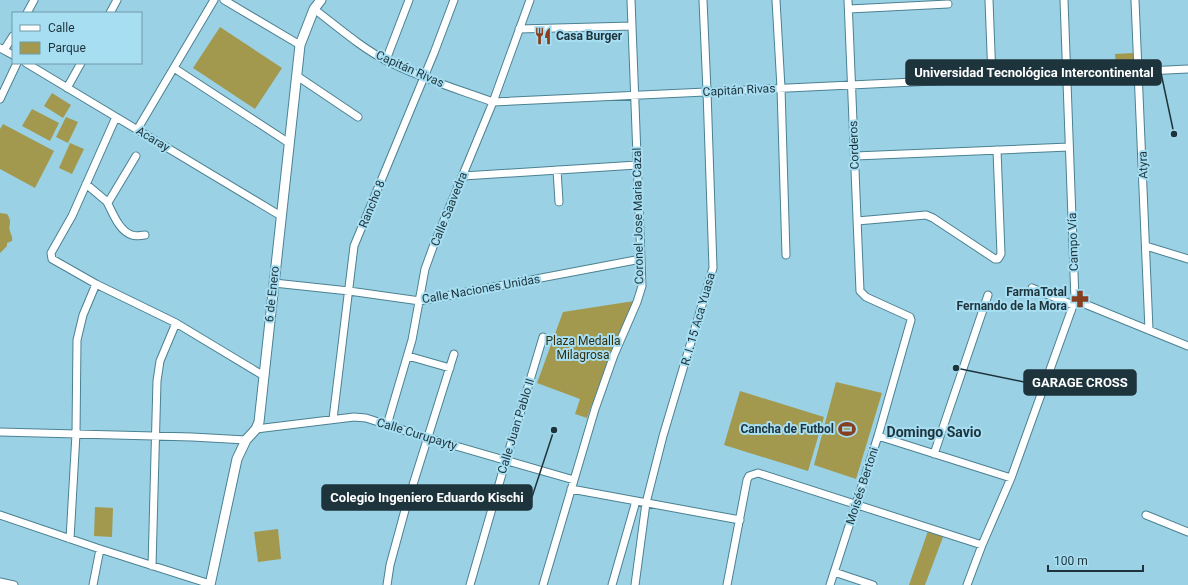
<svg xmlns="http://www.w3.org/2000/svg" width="1188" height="585" font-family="Roboto,sans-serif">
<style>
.green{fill:#a3994e}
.forest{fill:#a2984d}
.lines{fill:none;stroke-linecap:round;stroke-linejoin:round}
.minor-casing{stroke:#4b8192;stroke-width:9}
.major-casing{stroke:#4b8192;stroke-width:11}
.minor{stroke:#fff;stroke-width:7}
.major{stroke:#fff;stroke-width:9}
.labels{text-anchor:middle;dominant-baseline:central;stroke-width:4;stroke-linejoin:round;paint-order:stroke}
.poi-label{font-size:12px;font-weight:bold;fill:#1e343c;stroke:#a7def2;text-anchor:end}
.street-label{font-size:12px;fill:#1e343c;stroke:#a7def2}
.park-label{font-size:12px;fill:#34300e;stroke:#a7def2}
.quarter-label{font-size:14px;font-weight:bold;fill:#1e343c;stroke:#a7def2}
.leader{fill:none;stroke:#1e343c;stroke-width:1.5}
.callout-dot{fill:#1e343c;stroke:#a7def2;stroke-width:1.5}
.callout{fill:#1e343c;stroke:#1e343c;stroke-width:1.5}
.callout-label{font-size:13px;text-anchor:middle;font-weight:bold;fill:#fff}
</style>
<rect width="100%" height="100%" fill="#9ad1e4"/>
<path class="green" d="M 220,27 L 282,68 L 255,109 L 193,68 Z
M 1133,53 L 1134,67 L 1116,68 L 1115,54 Z
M 52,93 L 71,105 L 63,118 L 44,106 Z
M 32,109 L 59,123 L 50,141 L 22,126 Z
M 66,117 L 78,122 L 68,143 L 56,137 Z
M 3,124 L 54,151 L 35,188 L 0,169 L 0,129 Z
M 70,143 L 84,149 L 72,174 L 59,168 Z
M 634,301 L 595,405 L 592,404 L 587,418 L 575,414 L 580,399 L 537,383 L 563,312 Z
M 836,382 L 882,393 L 856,479 L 814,465 Z
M 740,391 L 824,417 L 808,471 L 724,445 Z
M 95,507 L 113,508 L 112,537 L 94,536 Z
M 278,529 L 281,559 L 258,562 L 254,532 Z
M 928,531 L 943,537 L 925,585 L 909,585 Z"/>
<path class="forest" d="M 0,213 L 7,214 C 13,223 8,224 10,231 C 11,236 13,236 12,241 L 7,243 L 7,246 L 0,253 Z"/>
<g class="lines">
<g class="minor-casing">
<path id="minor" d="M 224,0 L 300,45
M 776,0 L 781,88 L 786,255
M 989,0 L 992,78
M 1135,0 L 1149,330
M 314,9 C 338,27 360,47 387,61 C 420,78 457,89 493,102 L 1188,69
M 849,9 L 948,4
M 27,13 L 34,0
M 110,13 L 117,0
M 519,29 L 632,26
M 0,48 L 13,55
M 4,50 L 13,36
M 386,60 L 409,0
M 26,63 L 281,216
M 174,68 L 289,143
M 297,76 L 358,117
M 67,88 L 81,63
M 0,99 L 17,63
M 116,117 L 72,216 L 51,253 L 52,259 L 96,284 L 176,323 L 264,376
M 137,130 L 214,0
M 855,156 L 1069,147
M 557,170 L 559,202
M 463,176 L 637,165
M 86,184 L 105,200 L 109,201 L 136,156
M 107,202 C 113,213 119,231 132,235 C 136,237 141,235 145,235
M 857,221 L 926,215 L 933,218 L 995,259 L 998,259 L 1001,254 L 997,150
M 1146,246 L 1188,259
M 274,283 L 349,291 L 420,301 L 641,259
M 1032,288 L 1073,305
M 1075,300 L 1188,346
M 408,356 L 450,368
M 333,419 L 354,246 L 434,53 L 454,0
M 387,425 L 412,340 L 425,269 L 433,247 L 493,102 L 530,0
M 256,429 L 354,417 L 366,418 L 428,438 L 574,480
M 0,432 L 192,437 L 246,440
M 878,436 L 1011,478
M 934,454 L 988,295
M 571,489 L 740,520
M 0,515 L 100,549 L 210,584
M 1146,515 L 1188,532
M 70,539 L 76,434 L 77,340 L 83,315 L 96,284
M 152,566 L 157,381 L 160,361 L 176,323
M 834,572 L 873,585
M 0,582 L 14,585
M 93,585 L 100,549
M 387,585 L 390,565 L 405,510 L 454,354
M 470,585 L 506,460 L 543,337
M 543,585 L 595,409 L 614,355 L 637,302 L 642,286 L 631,0
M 612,585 L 636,501
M 635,585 L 646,503 L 663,436 L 713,268 L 707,91 L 703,0
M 727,585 L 747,480 L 749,476 L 758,473 L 982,545
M 830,585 L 878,436 L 911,320 L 910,317 L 866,297 L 860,291 L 848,0
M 967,585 L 982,545 L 1011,478 L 1075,300 L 1064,0"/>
</g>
<g class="major-casing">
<path id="major" d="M 210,585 L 237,459 L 246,440 L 256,429 L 259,422 L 300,45 L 314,9 L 321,0"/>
</g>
<use href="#minor" class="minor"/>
<use href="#major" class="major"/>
</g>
<defs>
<g id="restaurant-bare" transform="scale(1.38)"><path d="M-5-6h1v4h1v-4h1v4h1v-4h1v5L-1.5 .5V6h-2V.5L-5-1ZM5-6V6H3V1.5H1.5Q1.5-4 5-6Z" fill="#873f21" stroke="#a7def2" stroke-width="2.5" paint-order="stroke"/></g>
<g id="pharmacy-bare" transform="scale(1.38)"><path d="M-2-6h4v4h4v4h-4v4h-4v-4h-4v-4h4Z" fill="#873f21" stroke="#a7def2" stroke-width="2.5" paint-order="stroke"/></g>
<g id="stadium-bare" transform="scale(1.38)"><path d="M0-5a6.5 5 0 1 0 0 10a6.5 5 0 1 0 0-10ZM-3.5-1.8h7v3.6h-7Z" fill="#873f21" stroke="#a7def2" stroke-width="2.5" paint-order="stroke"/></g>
</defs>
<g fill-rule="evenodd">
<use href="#restaurant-bare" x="543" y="36"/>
<use href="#pharmacy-bare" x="1080" y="299"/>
<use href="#stadium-bare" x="847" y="429"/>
</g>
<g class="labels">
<g class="poi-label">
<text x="556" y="36" text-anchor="start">Casa Burger</text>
<text x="1067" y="292">FarmaTotal<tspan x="1067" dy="14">Fernando de la Mora</tspan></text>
<text x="834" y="429">Cancha de Futbol</text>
</g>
<g class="street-label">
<text transform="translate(410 69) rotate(24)">Capitán Rivas</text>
<text transform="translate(739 90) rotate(-3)">Capitán Rivas</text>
<text transform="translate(153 139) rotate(31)">Acaray</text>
<text transform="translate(854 145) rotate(-92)">Corderos</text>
<text transform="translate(1143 165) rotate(-92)">Atyra</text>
<text transform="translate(372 204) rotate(-68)">Rancho 8</text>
<text transform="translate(449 209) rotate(-68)">Calle Saavedra</text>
<text transform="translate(638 216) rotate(-91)">Coronel Jose Maria Cazal</text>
<text transform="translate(1073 242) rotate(-92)">Campo Vía</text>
<text transform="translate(481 289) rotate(-10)">Calle Naciones Unidas</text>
<text transform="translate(272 294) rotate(-84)">6 de Enero</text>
<text transform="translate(698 319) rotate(-74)">R. I. 15 Aca Yuasa</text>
<text transform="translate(516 426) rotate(-73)">Calle Juan Pablo II</text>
<text transform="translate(417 434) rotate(17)">Calle Curupayty</text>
<text transform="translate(862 486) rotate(-72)">Moisés Bertoni</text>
</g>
<g class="park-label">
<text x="583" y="341">Plaza Medalla<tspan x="583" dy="14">Milagrosa</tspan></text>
</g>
<g class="quarter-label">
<text x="934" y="432">Domingo Savio</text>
</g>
</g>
<path class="leader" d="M1174 134L1161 73M956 368L1024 382M554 430L532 497"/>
<g class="callout-dot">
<circle cx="1174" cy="134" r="4"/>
<circle cx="956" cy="368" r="4"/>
<circle cx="554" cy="430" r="4"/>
</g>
<g class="callout">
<rect x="906" y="60" width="255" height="25" rx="4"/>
<rect x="1024" y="370" width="112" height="25" rx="4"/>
<rect x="322" y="485" width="210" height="25" rx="4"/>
</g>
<g class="callout-label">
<text x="1034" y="77">Universidad Tecnológica Intercontinental</text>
<text x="1080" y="387">GARAGE CROSS</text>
<text x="427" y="502">Colegio Ingeniero Eduardo Kischi</text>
</g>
<rect x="12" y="12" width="130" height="52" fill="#a7def2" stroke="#709aa9"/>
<rect x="20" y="25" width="20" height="6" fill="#ffffff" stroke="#709aa9"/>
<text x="48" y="32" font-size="12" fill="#1e343c">Calle</text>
<rect x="20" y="42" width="20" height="12" fill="#a3994e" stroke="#709aa9"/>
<text x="48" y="52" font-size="12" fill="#1e343c">Parque</text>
<path d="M1048 565v6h95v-6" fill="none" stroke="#1e343c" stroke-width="2"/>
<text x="1054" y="565" font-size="12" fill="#1e343c" stroke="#a7def2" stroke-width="3" paint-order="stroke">100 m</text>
</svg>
